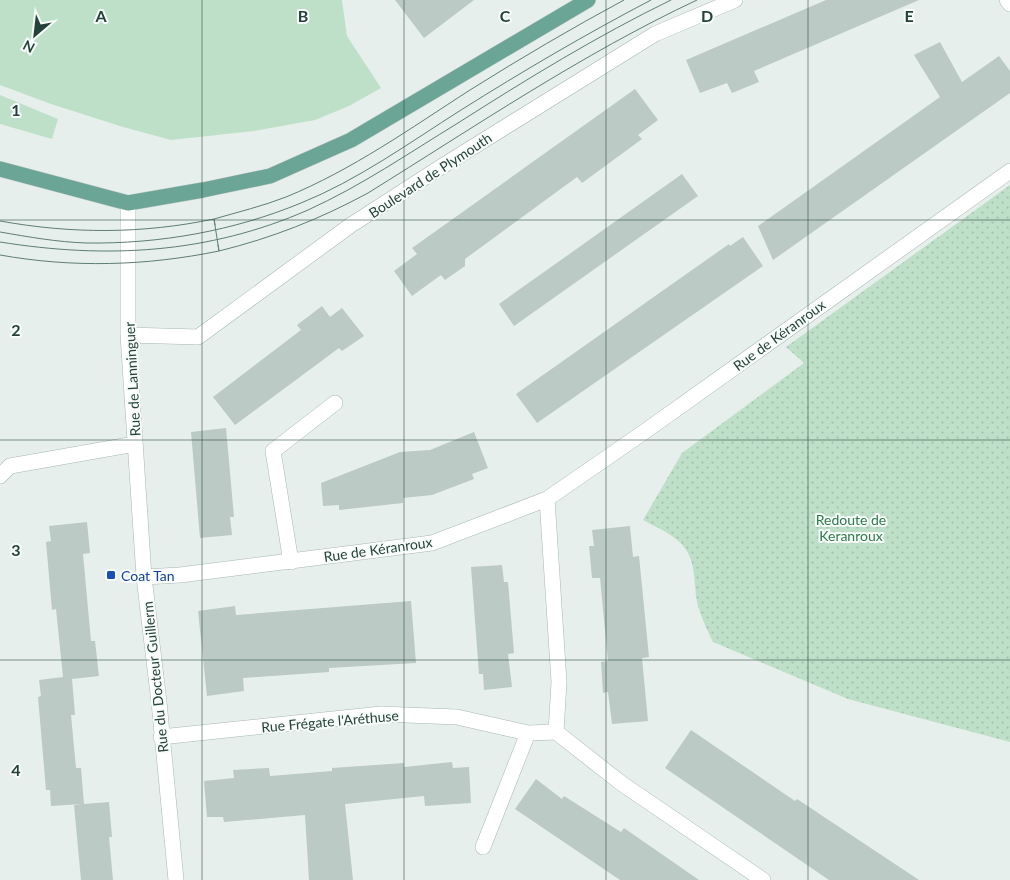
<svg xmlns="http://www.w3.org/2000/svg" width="1010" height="880" font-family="Lato,sans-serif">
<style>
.grass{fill:#bfe0c8}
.park{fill:url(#park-dots)}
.building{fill:#bbcac4}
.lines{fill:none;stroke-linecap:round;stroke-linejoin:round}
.minor-casing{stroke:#a8b8b2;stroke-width:16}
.major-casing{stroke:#c2cac8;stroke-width:16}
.minor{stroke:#fff;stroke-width:15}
.major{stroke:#6aa596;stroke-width:15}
.tram{stroke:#5f7d75;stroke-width:1}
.grid{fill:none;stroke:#24423a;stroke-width:1;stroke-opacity:0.55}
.transit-dot{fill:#1a4fb4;stroke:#f7fbf9;stroke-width:2}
.labels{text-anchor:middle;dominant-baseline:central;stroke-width:4;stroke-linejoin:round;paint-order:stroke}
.street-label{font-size:14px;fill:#24423a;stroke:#f7fbf9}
.park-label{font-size:14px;fill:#2d7a4b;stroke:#f7fbf9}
.transit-label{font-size:14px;fill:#164399;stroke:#f7fbf9;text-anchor:start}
.grid-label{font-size:16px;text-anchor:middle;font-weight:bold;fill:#24423a;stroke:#f7fbf9;stroke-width:4;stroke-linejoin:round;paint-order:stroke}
</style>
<defs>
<pattern id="park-dots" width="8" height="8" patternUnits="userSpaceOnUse" patternTransform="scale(1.25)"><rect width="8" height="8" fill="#bfe0c8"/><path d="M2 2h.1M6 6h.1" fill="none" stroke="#a4c1ad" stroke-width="1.8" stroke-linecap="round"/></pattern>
</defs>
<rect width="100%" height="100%" fill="#e6efeb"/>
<path class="grass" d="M 0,0 L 342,0 L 347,36 L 381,88 L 349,106 L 315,120 L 254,131 L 171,140 L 123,127 L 51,104 L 0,85 Z
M 0,95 L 58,119 L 52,139 L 0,124 Z"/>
<path class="park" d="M 1010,185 L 1010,742 L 848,699 L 713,642 C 707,630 702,619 698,606 C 692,582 699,557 676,539 C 666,531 654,526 643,520 L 682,453 L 804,363 L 786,347 Z"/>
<path class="building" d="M 395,0 L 474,0 L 424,38 Z
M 826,0 L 919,0 L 754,71 L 759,82 L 732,93 L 727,83 L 700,93 L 686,60 Z
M 940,42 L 962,82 L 999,56 L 1010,71 L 1010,93 L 773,260 L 758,226 L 940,97 L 914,55 Z
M 635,89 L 658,120 L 638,135 L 642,139 L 582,183 L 577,177 L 465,259 L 465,266 L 445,280 L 441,275 L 412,296 L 394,271 L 417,254 L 412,248 Z
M 682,174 L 698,196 L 514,326 L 499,304 Z
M 743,237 L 763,266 L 537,423 L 516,394 L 729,244 L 730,246 Z
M 322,306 L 330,317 L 342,308 L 364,336 L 342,351 L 339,348 L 235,425 L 213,397 L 301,330 L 297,325 Z
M 226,428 L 234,517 L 230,517 L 232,535 L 200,538 L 191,432 Z
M 474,432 L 488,468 L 472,474 L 474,479 L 432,495 L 403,498 L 403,503 L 339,510 L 339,505 L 323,506 L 321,483 L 400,452 L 430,450 Z
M 87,522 L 90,553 L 83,554 L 91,641 L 95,641 L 99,676 L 72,679 L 75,715 L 71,715 L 76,768 L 81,768 L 84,804 L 109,802 L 112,837 L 109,837 L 113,880 L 81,880 L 74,805 L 81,804 L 51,806 L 50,790 L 46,790 L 38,697 L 41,696 L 39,680 L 63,677 L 56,609 L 52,610 L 46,542 L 51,541 L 49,526 Z
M 630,526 L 633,557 L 639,556 L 649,657 L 642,658 L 648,721 L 612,724 L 608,692 L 603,693 L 601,662 L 608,661 L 600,578 L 592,578 L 589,546 L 594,546 L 592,530 Z
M 502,565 L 504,582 L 508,582 L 514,653 L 508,654 L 512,687 L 484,690 L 483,674 L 479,674 L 471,567 Z
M 411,601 L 416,663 L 329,668 L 329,672 L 243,678 L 244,691 L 207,696 L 198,611 L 235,606 L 236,615 Z
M 691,730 L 795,801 L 797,799 L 919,880 L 829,880 L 665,768 Z
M 452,762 L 453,768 L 469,767 L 471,803 L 425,806 L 424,796 L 345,804 L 353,880 L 309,880 L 305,815 L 224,822 L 223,817 L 207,817 L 204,781 L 234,778 L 233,770 L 269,768 L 270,776 L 332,771 L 332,768 L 404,763 L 404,767 Z
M 536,779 L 562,799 L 564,796 L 621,832 L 624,828 L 699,880 L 620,880 L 515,809 Z"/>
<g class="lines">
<g class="minor-casing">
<path id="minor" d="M 1007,0 L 1010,4
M 128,203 L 128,335 L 144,577 L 159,702 L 176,880
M 128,335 L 198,337 L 351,225 L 444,165 L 655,34 L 735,0
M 0,476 L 10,466 L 135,444
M 547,499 L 559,682 L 556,732
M 291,562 L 273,451 L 335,403
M 144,577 L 180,575 L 432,543 L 547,499 L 644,432 L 1010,171
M 161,737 L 381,714 L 457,717 L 528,733 L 556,732 L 621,783 L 763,880
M 483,847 L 528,733"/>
</g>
<g class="major-casing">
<path id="major" d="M 0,169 L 128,203 L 203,190 L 270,176 L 351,140 L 588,0"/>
</g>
<use href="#minor" class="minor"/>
<use href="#major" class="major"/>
<path class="tram" d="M 624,0 C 572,28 521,58 470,90 C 411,128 352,170 286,197 C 263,206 238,212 214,219 L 219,251 C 272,238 320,219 368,193 C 476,126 582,54 697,0
M 0,221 C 72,234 142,234 214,219 L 215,225
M 0,232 C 29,237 57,242 86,243 C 160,244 233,231 301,203 C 358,180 409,143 461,110 C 523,71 586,34 651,0
M 0,242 C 106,259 208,254 308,210 C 361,186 409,153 458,123 C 527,79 597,36 671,0
M 0,255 C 73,268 146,266 219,251 L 218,245"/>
</g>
<path class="grid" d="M 202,0 L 202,880M 404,0 L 404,880M 606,0 L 606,880M 808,0 L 808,880M 0,220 L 1010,220M 0,440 L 1010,440M 0,660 L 1010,660"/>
<rect class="transit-dot" x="106" y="570" width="10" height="10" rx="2.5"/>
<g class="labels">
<g class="street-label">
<text transform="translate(430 175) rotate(-33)">Boulevard de Plymouth</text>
<text transform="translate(779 335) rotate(-36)">Rue de Kéranroux</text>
<text transform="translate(132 379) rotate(-93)">Rue de Lanninguer</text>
<text transform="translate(378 549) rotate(-8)">Rue de Kéranroux</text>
<text transform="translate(155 677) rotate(-96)">Rue du Docteur Guillerm</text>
<text transform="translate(330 721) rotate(-5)">Rue Frégate l'Aréthuse</text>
</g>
<g class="park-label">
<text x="851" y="519">Redoute de<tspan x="851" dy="16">Keranroux</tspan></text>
</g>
<g class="transit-label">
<text x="121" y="575">Coat Tan</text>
</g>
</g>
<g class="grid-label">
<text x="101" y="22">A</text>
<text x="303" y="22">B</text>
<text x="505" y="22">C</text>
<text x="707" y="22">D</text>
<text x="909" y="22">E</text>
<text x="16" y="116">1</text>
<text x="16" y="336">2</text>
<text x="16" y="556">3</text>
<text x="16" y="776">4</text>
</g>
<g transform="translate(35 35) rotate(208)" stroke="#f7fbf9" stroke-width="4" paint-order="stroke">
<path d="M0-4L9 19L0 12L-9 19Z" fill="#24423a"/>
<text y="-8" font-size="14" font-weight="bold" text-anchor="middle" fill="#24423a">N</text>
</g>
</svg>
